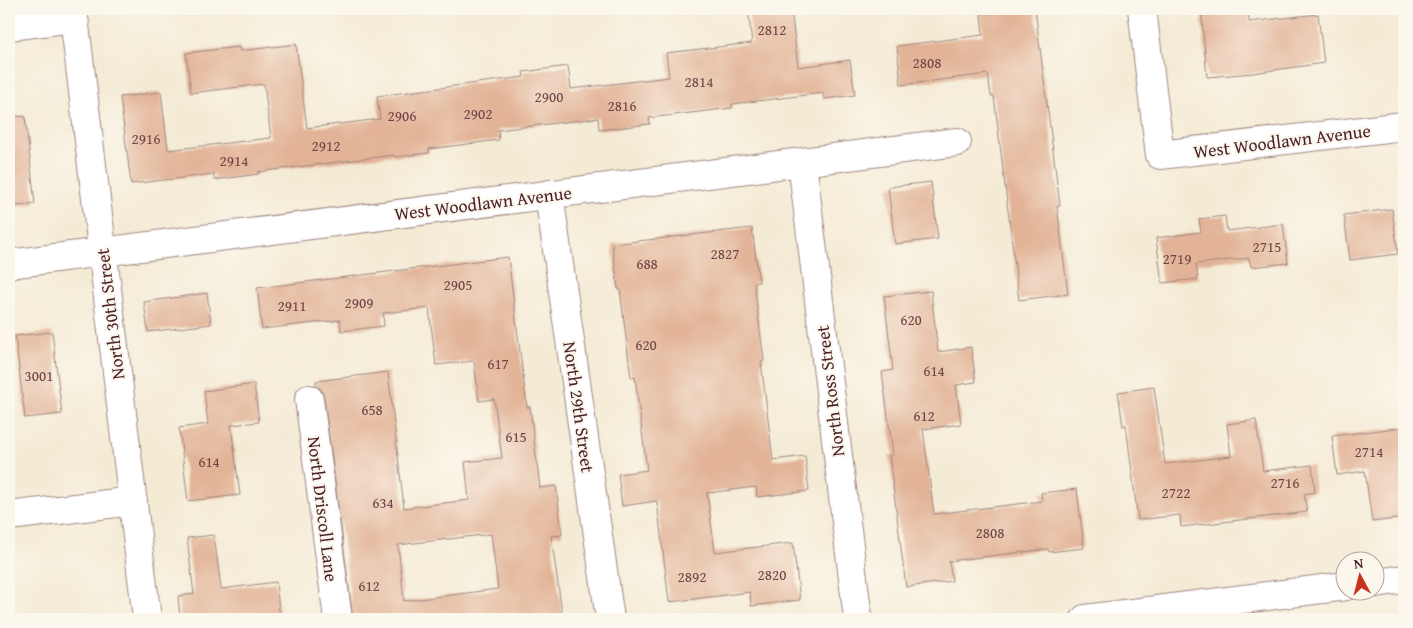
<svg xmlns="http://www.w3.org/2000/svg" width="1413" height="628" font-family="'Gentium Book Plus',serif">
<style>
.building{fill:#e2b396;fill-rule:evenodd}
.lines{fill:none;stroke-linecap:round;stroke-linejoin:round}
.minor-casing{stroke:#9f8580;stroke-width:30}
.minor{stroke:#fff;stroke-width:28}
.labels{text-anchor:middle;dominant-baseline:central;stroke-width:4;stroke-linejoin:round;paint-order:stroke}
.number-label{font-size:15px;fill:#704446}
.street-label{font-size:18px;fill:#4a1f2b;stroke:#fbf7ec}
</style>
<rect width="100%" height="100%" fill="#fbf7ec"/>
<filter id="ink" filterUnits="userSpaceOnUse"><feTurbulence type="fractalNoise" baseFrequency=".02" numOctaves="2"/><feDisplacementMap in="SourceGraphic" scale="10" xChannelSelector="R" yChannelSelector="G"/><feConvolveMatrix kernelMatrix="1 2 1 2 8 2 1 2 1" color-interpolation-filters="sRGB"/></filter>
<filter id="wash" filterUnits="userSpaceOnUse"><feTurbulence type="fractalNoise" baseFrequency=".0096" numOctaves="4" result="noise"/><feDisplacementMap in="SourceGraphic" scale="20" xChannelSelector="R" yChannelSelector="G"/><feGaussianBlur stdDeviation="1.12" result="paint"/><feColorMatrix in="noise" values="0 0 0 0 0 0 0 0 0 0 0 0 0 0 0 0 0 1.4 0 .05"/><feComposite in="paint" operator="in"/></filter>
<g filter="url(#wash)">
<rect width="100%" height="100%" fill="#f4ebd5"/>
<g id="blocks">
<path class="building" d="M 748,9 L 791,9 L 798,67 L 850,60 L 855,95 L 824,99 L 823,93 L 732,104 L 732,108 L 649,118 L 650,124 L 599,130 L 598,118 L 498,130 L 499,140 L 429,149 L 429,153 L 395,157 L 394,155 L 258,172 L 259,174 L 214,180 L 214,174 L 131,184 L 120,97 L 161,92 L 168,150 L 271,138 L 264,84 L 191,93 L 186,53 L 239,47 L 240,51 L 296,44 L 307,128 L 380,119 L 377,96 L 524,77 L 523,72 L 568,66 L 571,89 L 669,77 L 666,53 L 752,43 Z
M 1021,9 L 1035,9 L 1060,206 L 1057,206 L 1068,294 L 1019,300 L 994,96 L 991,96 L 988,74 L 901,85 L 897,46 L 983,35 L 981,14 Z
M 1201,9 L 1248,9 L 1249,22 L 1318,14 L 1324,63 L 1253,73 L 1207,77 Z
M 25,116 L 35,204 L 9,207 L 9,117 Z
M 931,182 L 938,239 L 895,244 L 888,187 Z
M 1392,209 L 1398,254 L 1350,260 L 1344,215 Z
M 1225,216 L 1227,231 L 1283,224 L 1288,263 L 1251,267 L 1249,258 L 1196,264 L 1198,279 L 1162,283 L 1156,238 L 1201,232 L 1199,219 Z
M 752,228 L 759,282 L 754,283 L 764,361 L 761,362 L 773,460 L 805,456 L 809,491 L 757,497 L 756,487 L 707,493 L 715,552 L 793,543 L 800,600 L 751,606 L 750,592 L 669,602 L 657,501 L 622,506 L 618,474 L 647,470 L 635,377 L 631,378 L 620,289 L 618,289 L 612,244 Z
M 508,257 L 527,407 L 530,407 L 540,488 L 556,486 L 562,535 L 551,536 L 563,619 L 353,619 L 324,397 L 322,390 L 316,386 L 316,381 L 388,372 L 404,508 L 469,500 L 465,462 L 502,458 L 494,399 L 479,401 L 474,361 L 436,365 L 429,308 L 383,313 L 384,326 L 341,331 L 340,320 L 262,329 L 257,288 ZM 491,534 L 498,589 L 404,601 L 398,545 Z
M 931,291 L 938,352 L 971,347 L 976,382 L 956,385 L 961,424 L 923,429 L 934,514 L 1042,501 L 1041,493 L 1077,489 L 1084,548 L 1049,552 L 1048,549 L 949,561 L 952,581 L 906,587 L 889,455 L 893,455 L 882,372 L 893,370 L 884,296 Z
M 207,293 L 211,324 L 148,332 L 144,302 Z
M 52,332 L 62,414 L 25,418 L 15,336 Z
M 254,384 L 259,422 L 231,425 L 240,495 L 188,501 L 179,428 L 208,424 L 204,391 Z
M 1154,387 L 1165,464 L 1231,456 L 1227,424 L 1256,420 L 1263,471 L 1312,465 L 1315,492 L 1304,494 L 1307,512 L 1181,527 L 1180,515 L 1138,520 L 1126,425 L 1123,426 L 1118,392 Z
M 1404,427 L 1404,518 L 1372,522 L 1365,471 L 1337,475 L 1332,436 Z
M 214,535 L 221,589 L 276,582 L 280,619 L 180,619 L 178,596 L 194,594 L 187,538 Z"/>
</g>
</g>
<g filter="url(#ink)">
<use href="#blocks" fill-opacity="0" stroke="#9f8580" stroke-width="1"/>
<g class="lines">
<g class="minor-casing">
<path id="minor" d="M 73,9 L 147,619
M 1142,9 L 1160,155 L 1404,126
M 9,26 L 74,18
M 802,162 L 858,619
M 549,194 L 610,619
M 9,264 L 957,142
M 309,399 L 338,619
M 9,516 L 133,501
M 1376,583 L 1404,579
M 1085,619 L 1346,586"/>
</g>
<use href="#minor" class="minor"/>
</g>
</g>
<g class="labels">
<g class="number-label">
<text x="772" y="29">2812</text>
<text x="927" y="62">2808</text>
<text x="699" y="81">2814</text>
<text x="549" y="96">2900</text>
<text x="622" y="105">2816</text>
<text x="478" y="113">2902</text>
<text x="402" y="115">2906</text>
<text x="146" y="138">2916</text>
<text x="326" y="145">2912</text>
<text x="234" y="160">2914</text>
<text x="1267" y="246">2715</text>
<text x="725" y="253">2827</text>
<text x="1177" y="258">2719</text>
<text x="647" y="263">688</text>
<text x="458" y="284">2905</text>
<text x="359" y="302">2909</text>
<text x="292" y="305">2911</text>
<text x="911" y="319">620</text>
<text x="646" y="344">620</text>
<text x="498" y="363">617</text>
<text x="934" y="370">614</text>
<text x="39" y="375">3001</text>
<text x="372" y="409">658</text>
<text x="924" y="415">612</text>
<text x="516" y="436">615</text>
<text x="1369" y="451">2714</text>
<text x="209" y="461">614</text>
<text x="1285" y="482">2716</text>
<text x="1176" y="492">2722</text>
<text x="383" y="502">634</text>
<text x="990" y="532">2808</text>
<text x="772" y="574">2820</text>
<text x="692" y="576">2892</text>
<text x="369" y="585">612</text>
</g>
<g class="street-label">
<text transform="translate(1282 141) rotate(-7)">West Woodlawn Avenue</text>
<text transform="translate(483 203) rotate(-7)">West Woodlawn Avenue</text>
<text transform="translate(110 314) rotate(-97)">North 30th Street</text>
<text transform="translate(830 391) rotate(-97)">North Ross Street</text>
<text transform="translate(579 407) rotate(82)">North 29th Street</text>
<text transform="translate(323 509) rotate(83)">North Driscoll Lane</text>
</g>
</g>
<rect width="1413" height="628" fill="none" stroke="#fbf7ec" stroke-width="30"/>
<g transform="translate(1360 576) rotate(353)"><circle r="24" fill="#fbf7ec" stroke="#b4a19f"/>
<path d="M0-4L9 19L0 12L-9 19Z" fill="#c8321e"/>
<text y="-8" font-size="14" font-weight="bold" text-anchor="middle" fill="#4a1f2b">N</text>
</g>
</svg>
